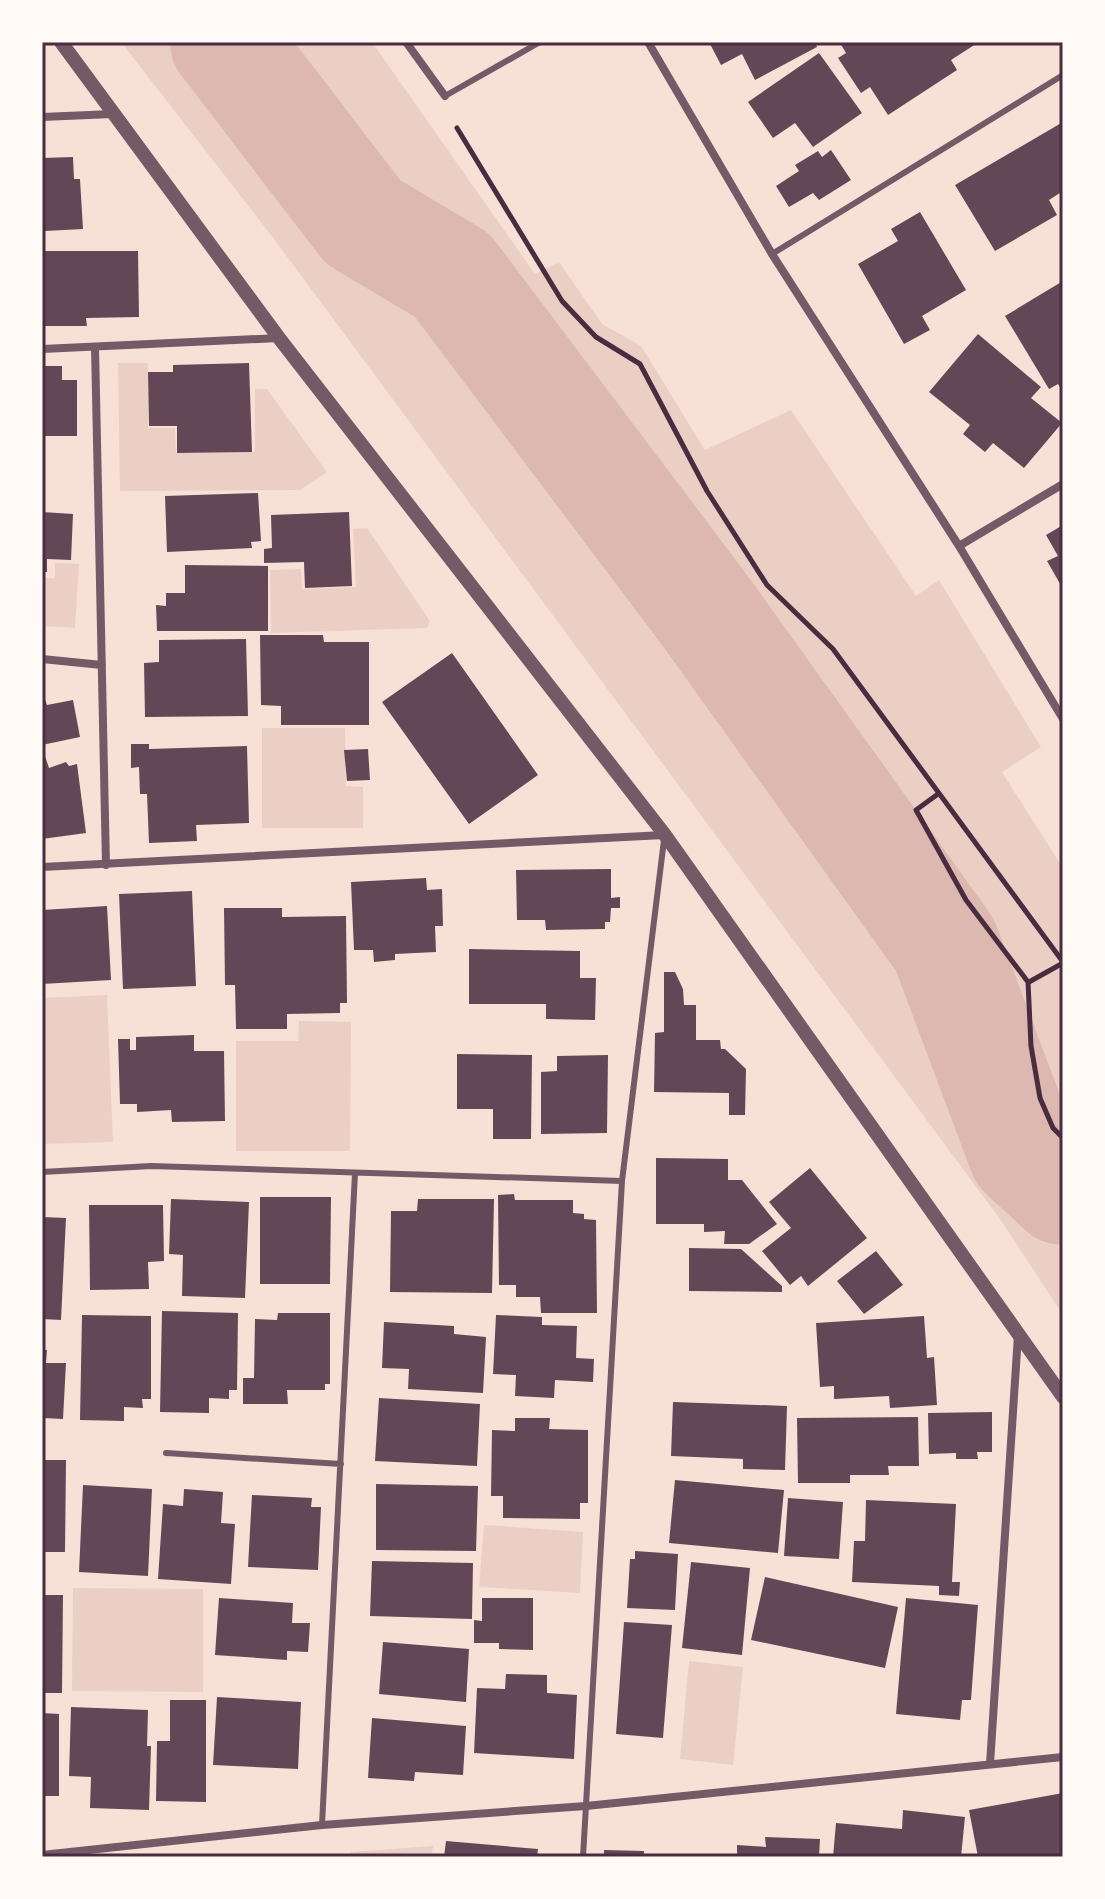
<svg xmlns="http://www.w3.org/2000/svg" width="1105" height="1899" font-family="'Fira Sans Condensed',sans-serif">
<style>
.green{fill:#ebcfc5}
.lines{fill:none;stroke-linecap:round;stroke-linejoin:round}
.river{stroke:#dcb8b0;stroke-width:110}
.building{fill:#644757}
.path{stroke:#4a2c40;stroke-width:5}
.service{stroke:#755966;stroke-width:6}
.minor{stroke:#755966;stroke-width:8}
.tertiary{stroke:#755966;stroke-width:14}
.neatline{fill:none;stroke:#4a2c40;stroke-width:3}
</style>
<rect width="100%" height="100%" fill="#f7e1d7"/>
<path class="green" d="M 121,42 L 203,42 L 358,248 L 447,304 L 868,859 L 959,1027 L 1013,1169 L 1063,1212 L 1063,1315 L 1000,1219 L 274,239 Z
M 244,42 L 372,42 L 535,274 L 559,262 L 602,324 L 641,346 L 705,450 L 791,410 L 916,596 L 939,580 L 1041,747 L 1002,772 L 1063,868 L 1063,1155 L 1032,1119 L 1000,1006 L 882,815 L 733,626 L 463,248 L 374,214 Z
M 118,363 L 148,363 L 148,428 L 175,428 L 176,453 L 255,452 L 255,389 L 267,389 L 327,472 L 300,490 L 120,491 Z
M 367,528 L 430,621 L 427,628 L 271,633 L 270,570 L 301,569 L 302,589 L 356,587 L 353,529 Z
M 55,563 L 79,564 L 75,628 L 42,626 L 42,578 L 55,578 Z
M 262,728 L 345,728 L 346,786 L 363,787 L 363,828 L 262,828 Z
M 107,995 L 113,1142 L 42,1144 L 42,998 Z
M 299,1021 L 351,1022 L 350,1151 L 236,1151 L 236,1041 L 298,1041 Z
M 484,1525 L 583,1532 L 580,1593 L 479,1587 Z
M 73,1588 L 203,1589 L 203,1692 L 72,1691 Z
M 689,1661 L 743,1667 L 733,1765 L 680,1759 Z
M 433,1846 L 431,1857 L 351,1857 L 351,1852 Z"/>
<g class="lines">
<path class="river" d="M 225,42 L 363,222 L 452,275 L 706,612 L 945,945 L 1023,1153 L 1063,1190"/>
</g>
<path class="building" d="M 709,42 L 815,42 L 817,47 L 755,80 L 742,54 L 721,65 Z
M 842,42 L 979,42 L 951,60 L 957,70 L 888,115 L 870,87 L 861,93 L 838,58 L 846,53 L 840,43 Z
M 819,53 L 862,113 L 813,147 L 795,123 L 773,138 L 748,102 Z
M 1063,122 L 1063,191 L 1049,200 L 1057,215 L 995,251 L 955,185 Z
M 831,150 L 851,180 L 819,200 L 813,193 L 789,207 L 776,186 L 799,171 L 795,165 L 818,151 L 822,157 Z
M 73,157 L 74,179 L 80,179 L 83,229 L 45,231 L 44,221 L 42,221 L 42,158 Z
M 920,212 L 966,290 L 922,316 L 930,330 L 904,344 L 858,264 L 898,241 L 891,229 Z
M 42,251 L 138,251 L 139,317 L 86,318 L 87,326 L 42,326 Z
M 1063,281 L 1063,392 L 1058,384 L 1049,389 L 1005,316 Z
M 978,334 L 1041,387 L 1031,398 L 1062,423 L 1024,468 L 993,443 L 985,452 L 963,434 L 970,425 L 929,392 Z
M 249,363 L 252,452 L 177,453 L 177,426 L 149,426 L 148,372 L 173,372 L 173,365 Z
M 42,366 L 62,366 L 62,380 L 77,380 L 77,436 L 42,436 Z
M 258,493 L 261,541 L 251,542 L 252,548 L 167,552 L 165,496 Z
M 42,512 L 73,514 L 71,560 L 47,559 L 47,572 L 42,572 Z
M 349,512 L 352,586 L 305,588 L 304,562 L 264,563 L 264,549 L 272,548 L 271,515 Z
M 1063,525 L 1063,589 L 1047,561 L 1058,556 L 1046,535 Z
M 185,565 L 268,566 L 268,631 L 157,631 L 156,605 L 166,606 L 166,593 L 185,593 Z
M 260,635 L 323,635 L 324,642 L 369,642 L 369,725 L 281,725 L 281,706 L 261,705 Z
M 246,639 L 248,716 L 145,717 L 144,663 L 159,662 L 159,640 Z
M 452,653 L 538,775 L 469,824 L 382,702 Z
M 42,691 L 47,705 L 73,700 L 80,737 L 42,745 Z
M 131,744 L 149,744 L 149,749 L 247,746 L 249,823 L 196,825 L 197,841 L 149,843 L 147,794 L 140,794 L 139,767 L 131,768 Z
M 368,749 L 370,780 L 347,781 L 344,750 Z
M 45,756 L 49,768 L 66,762 L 69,766 L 77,764 L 86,833 L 42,839 L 42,757 Z
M 611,869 L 611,898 L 620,897 L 620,908 L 611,908 L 610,922 L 605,922 L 605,929 L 546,930 L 545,920 L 517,920 L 516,870 Z
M 426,878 L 427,890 L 442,889 L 443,926 L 435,926 L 436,952 L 395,954 L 395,960 L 374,962 L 373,950 L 354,950 L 351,882 Z
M 192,891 L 196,986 L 123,989 L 119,894 Z
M 107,906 L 111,980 L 42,984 L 42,910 Z
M 224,908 L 282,908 L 282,917 L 346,916 L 347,1003 L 340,1003 L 340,1013 L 287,1014 L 287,1029 L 236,1029 L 235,985 L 225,985 Z
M 469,949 L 580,951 L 580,978 L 596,978 L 595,1020 L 546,1019 L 546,1004 L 469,1004 Z
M 664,972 L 675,972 L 683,989 L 684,1005 L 696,1005 L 696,1040 L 720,1040 L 721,1049 L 725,1049 L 746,1069 L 745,1115 L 729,1115 L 729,1093 L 654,1092 L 655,1033 L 664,1032 Z
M 194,1035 L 194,1051 L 224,1051 L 225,1121 L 172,1122 L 171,1110 L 137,1112 L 137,1104 L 120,1104 L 118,1039 L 130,1039 L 130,1050 L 136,1050 L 136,1037 Z
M 457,1054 L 532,1055 L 531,1139 L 493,1139 L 493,1109 L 457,1109 Z
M 608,1055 L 607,1133 L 541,1134 L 541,1072 L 557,1071 L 557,1056 Z
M 656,1158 L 728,1159 L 728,1180 L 742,1180 L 777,1224 L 749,1244 L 724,1244 L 725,1231 L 704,1232 L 704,1224 L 656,1224 Z
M 810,1168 L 867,1238 L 808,1286 L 801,1276 L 790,1285 L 762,1251 L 791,1228 L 769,1202 Z
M 514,1194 L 515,1200 L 573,1200 L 573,1213 L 584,1214 L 584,1219 L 596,1220 L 597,1313 L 541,1313 L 540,1297 L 516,1297 L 516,1285 L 499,1285 L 498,1195 Z
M 260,1197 L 331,1197 L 330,1284 L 260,1284 Z
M 171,1199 L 249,1202 L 245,1298 L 182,1296 L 183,1255 L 169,1254 Z
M 418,1199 L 494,1199 L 492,1293 L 390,1292 L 391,1211 L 417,1211 Z
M 89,1205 L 163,1205 L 164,1261 L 148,1262 L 149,1289 L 90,1290 Z
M 42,1217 L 66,1218 L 61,1320 L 42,1319 Z
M 689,1248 L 741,1249 L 782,1286 L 782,1292 L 689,1291 Z
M 876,1251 L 903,1285 L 864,1314 L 837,1281 Z
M 162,1311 L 238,1313 L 237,1390 L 229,1390 L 229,1399 L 209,1398 L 209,1413 L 160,1412 Z
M 278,1313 L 330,1313 L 330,1384 L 325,1384 L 325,1390 L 287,1390 L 288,1404 L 243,1404 L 243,1378 L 254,1378 L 255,1319 L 277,1320 Z
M 82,1315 L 151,1316 L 151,1399 L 142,1399 L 143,1408 L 124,1407 L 124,1421 L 80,1420 Z
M 496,1315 L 542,1317 L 542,1325 L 577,1326 L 576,1358 L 594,1359 L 593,1382 L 555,1380 L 554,1398 L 515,1396 L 516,1375 L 493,1374 Z
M 924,1316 L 927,1358 L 934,1357 L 937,1405 L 890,1408 L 889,1396 L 834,1399 L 834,1386 L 820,1387 L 816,1323 Z
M 384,1322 L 454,1326 L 454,1334 L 486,1337 L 483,1393 L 408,1389 L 409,1369 L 382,1368 Z
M 42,1350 L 47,1350 L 46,1363 L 66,1363 L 63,1419 L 43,1418 Z
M 379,1398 L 480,1404 L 477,1466 L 375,1461 Z
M 673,1402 L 787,1406 L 785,1470 L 743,1469 L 743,1459 L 671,1456 Z
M 992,1412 L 992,1452 L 977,1452 L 978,1459 L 956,1459 L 956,1453 L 929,1454 L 928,1413 Z
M 918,1417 L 919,1466 L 888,1466 L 889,1475 L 850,1475 L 850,1483 L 798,1483 L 797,1418 Z
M 515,1418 L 550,1418 L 549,1429 L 588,1430 L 588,1503 L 580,1503 L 580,1519 L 503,1518 L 503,1496 L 491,1496 L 492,1430 L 515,1431 Z
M 42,1460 L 66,1460 L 65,1552 L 42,1552 Z
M 675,1480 L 784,1490 L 778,1553 L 669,1543 Z
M 376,1484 L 478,1486 L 476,1551 L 376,1550 Z
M 83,1485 L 152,1489 L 148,1576 L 79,1572 Z
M 184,1489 L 223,1492 L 221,1523 L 235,1524 L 231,1584 L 158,1579 L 163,1504 L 183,1506 Z
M 252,1495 L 312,1498 L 311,1507 L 321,1507 L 318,1570 L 248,1567 Z
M 788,1498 L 843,1502 L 839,1559 L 784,1556 Z
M 866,1500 L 956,1504 L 952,1582 L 960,1582 L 959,1596 L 939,1595 L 939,1586 L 852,1582 L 854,1541 L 865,1541 Z
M 635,1551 L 678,1554 L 675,1610 L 627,1608 L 630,1559 L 635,1559 Z
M 372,1561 L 473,1563 L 472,1619 L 370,1616 Z
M 691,1562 L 750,1568 L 742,1655 L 682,1648 Z
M 765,1577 L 898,1607 L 885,1668 L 751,1640 Z
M 42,1595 L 63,1595 L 62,1693 L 42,1693 Z
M 219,1598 L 293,1603 L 292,1623 L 310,1623 L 308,1652 L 287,1651 L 287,1660 L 215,1655 Z
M 482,1598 L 533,1598 L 533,1650 L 499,1649 L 499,1643 L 474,1643 L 474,1620 L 482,1621 Z
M 906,1598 L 978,1605 L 971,1700 L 962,1700 L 960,1720 L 896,1714 Z
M 624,1622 L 672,1625 L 663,1738 L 616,1734 Z
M 383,1642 L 469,1649 L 466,1702 L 379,1694 Z
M 506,1674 L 547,1675 L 547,1693 L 577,1695 L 574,1759 L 474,1753 L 477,1688 L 505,1689 Z
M 217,1697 L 301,1702 L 298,1769 L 213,1765 Z
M 170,1700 L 206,1700 L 206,1802 L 156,1801 L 157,1741 L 170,1741 Z
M 71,1707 L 148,1710 L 147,1746 L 151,1746 L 149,1810 L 90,1808 L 91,1777 L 69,1776 Z
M 42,1713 L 59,1714 L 59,1796 L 42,1796 Z
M 372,1718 L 466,1726 L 463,1775 L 415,1772 L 414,1781 L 368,1778 Z
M 1063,1793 L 1063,1857 L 978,1857 L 969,1810 Z
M 903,1810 L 965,1817 L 961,1857 L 833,1857 L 836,1823 L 902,1829 Z
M 765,1837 L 820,1839 L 819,1857 L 737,1857 L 737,1845 L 766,1847 Z
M 446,1841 L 538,1849 L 537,1857 L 444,1857 Z
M 604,1850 L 644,1851 L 644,1857 L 604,1857 Z"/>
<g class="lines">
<path class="path" d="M 457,128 L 562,301 L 596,337 L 640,364 L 707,491 L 767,585 L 833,649 L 1063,962
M 938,794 L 916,810 L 966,900 L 1028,982 L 1031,1046 L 1040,1098 L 1053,1128 L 1063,1138
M 1029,982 L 1063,963"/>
<path class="service" d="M 445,96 L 540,42
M 772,254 L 1063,75
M 42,1172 L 151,1166 L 622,1181
M 166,1453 L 341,1464
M 322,1825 L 355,1173
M 583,1857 L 622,1181 L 664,840"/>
<path class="minor" d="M 406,42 L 445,96
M 648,42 L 772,254 L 959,546 L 1063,719
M 42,117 L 113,114
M 95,347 L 106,865
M 42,349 L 279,338
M 959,546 L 1063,484
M 42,659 L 102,665
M 42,867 L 664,835
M 990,1764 L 1018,1335
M 42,1855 L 322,1825 L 586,1806 L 1063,1757"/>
<path class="tertiary" d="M 61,42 L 279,338 L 665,835 L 1063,1397"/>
</g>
<rect width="1105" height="1899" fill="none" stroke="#fffaf5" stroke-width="88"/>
<rect x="44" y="44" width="1017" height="1811" class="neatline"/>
</svg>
